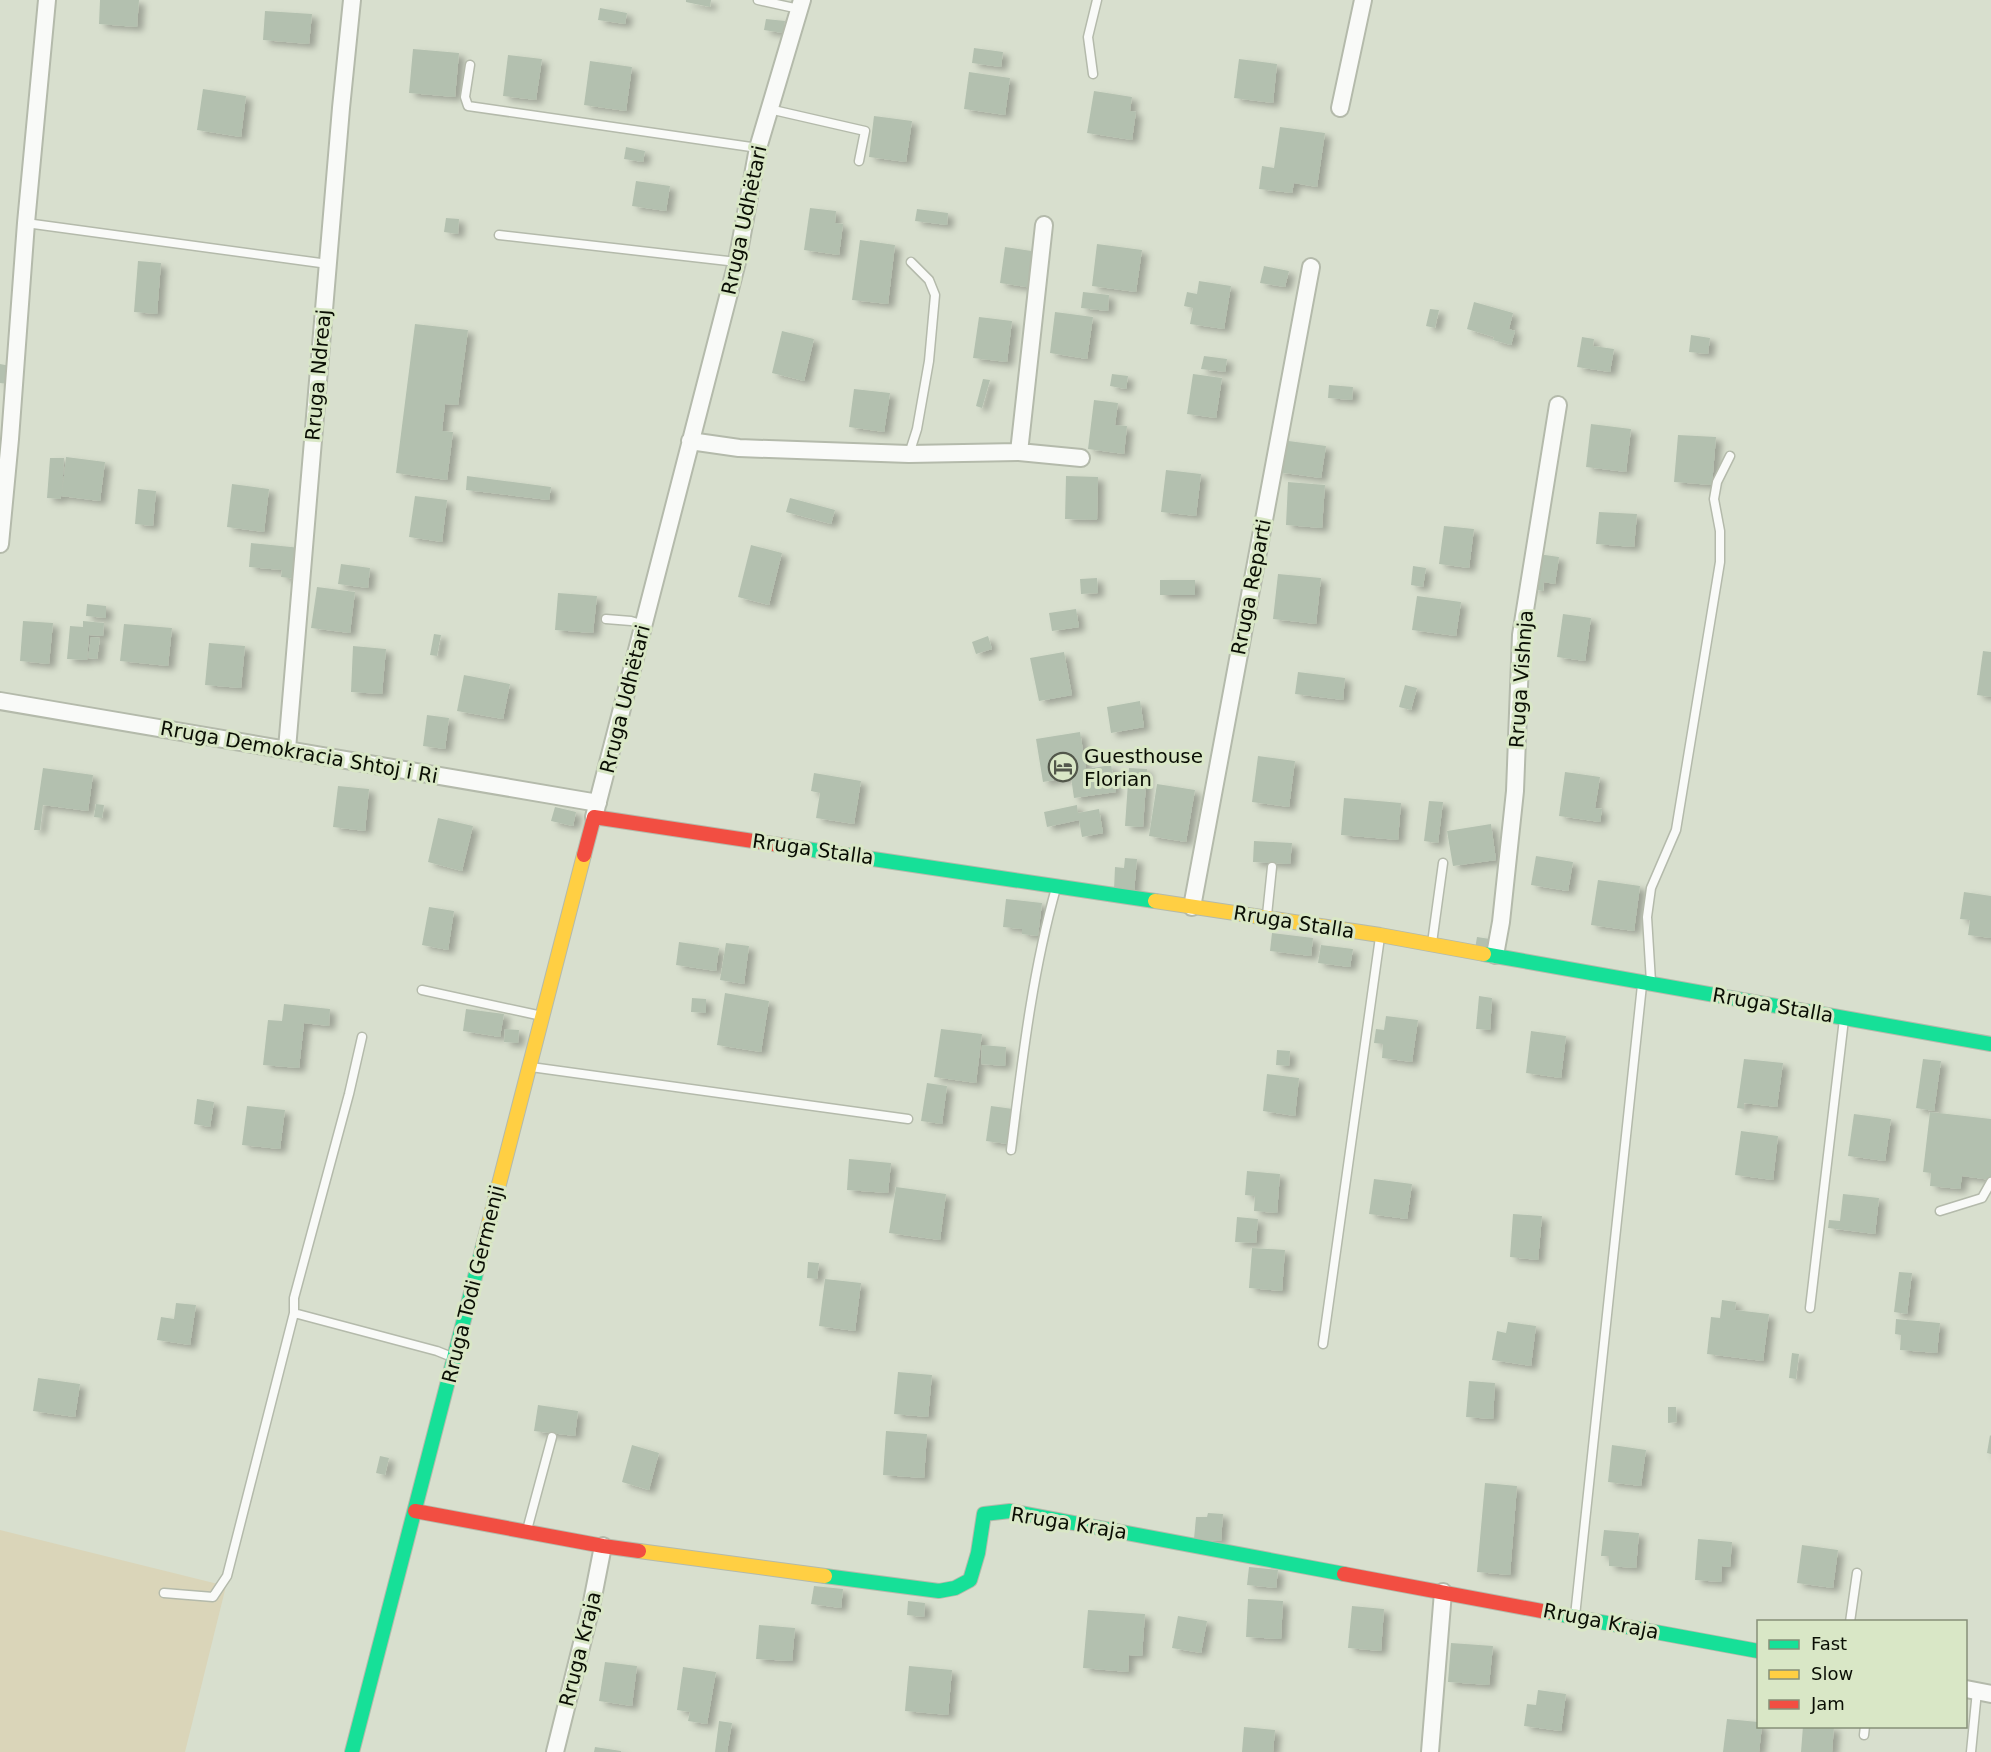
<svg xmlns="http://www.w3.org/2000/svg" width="1991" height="1752" font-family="'DejaVu Sans',sans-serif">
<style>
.green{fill:#dad5b9}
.building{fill:#b3c0af;filter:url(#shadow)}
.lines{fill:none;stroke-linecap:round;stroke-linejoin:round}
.lane-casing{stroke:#b4baab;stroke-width:11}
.street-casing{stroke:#b4baab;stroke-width:20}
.fast-casing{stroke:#b4baab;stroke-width:16}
.slow-casing{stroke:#b4baab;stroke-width:16}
.jam-casing{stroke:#b4baab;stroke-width:16}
.lane{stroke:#f9faf8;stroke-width:8}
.street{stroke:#f9faf8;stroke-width:16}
.fast{stroke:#16e098;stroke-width:14}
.slow{stroke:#ffcf43;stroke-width:14}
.jam{stroke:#f24e42;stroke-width:14}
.labels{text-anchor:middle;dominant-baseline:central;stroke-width:6;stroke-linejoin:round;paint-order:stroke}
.street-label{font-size:20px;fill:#0a0e04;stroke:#d9e7c6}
.poi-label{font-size:20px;fill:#0a0e04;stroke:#d9e7c6;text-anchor:start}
</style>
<defs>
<filter id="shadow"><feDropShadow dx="6" dy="4" stdDeviation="3" flood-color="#0004"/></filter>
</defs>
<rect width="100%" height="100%" fill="#d8dfce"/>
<path class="green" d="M 0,1530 L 226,1586 L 185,1752 L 0,1752 Z"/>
<path class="building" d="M 100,0 L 139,0 L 137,27 L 99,24 Z
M 686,0 L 711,0 L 710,7 L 686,2 Z
M 600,8 L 627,13 L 625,24 L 598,20 Z
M 265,11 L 312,14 L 309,44 L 263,40 Z
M 766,19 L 785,21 L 783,33 L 764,30 Z
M 974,48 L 1003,52 L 1001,67 L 972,63 Z
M 413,49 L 459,53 L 455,97 L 409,93 Z
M 508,55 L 542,59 L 536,100 L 503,96 Z
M 1239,59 L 1277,64 L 1273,103 L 1234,98 Z
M 590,61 L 632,67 L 626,111 L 584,105 Z
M 969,72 L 1010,78 L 1005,115 L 964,109 Z
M 203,89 L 246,96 L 241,137 L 197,130 Z
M 1094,91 L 1132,97 L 1130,111 L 1136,112 L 1132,140 L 1087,133 Z
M 874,116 L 912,121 L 906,162 L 869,157 Z
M 1280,127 L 1325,133 L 1317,187 L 1294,183 L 1292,193 L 1259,189 L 1262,166 L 1274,168 Z
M 626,147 L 645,151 L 643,162 L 624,159 Z
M 636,181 L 670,186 L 666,211 L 632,206 Z
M 810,208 L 836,211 L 835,223 L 843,224 L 839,255 L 804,250 Z
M 917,209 L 948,213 L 947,225 L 915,221 Z
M 446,218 L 459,219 L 458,234 L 444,232 Z
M 860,240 L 895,245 L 888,304 L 852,300 Z
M 1097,244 L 1142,250 L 1136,292 L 1092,286 Z
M 1005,247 L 1038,252 L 1033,288 L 1000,283 Z
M 138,261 L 161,263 L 157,314 L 134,312 Z
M 1264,266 L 1289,271 L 1285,287 L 1260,283 Z
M 1199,281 L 1231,286 L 1224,329 L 1190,324 L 1193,308 L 1184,306 L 1187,292 L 1197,294 Z
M 1083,292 L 1109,295 L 1108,311 L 1081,308 Z
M 1474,302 L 1513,313 L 1509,329 L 1515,331 L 1511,345 L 1493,340 L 1494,337 L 1467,329 Z
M 1430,309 L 1439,310 L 1435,328 L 1426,326 Z
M 1055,312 L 1093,317 L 1087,359 L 1050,353 Z
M 979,317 L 1012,321 L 1007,362 L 973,358 Z
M 415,324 L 468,330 L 458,405 L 445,404 L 442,431 L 453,432 L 447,480 L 396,473 Z
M 782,331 L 814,339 L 804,381 L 772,373 Z
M 1691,335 L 1710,338 L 1708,354 L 1689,352 Z
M 1582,337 L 1594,339 L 1593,346 L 1614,349 L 1610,372 L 1577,367 Z
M 1204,356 L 1227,359 L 1225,372 L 1201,369 Z
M 0,364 L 10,366 L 8,384 L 0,383 Z
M 1112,374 L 1128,376 L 1126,389 L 1110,386 Z
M 1193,374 L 1222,378 L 1216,418 L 1187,414 Z
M 983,379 L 990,380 L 982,408 L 976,406 Z
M 1329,385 L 1353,387 L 1352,400 L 1328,398 Z
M 854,389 L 890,393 L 884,432 L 849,427 Z
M 1094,400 L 1118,403 L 1115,425 L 1127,426 L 1124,454 L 1088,449 Z
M 1591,424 L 1631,429 L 1626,472 L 1586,467 Z
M 1678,435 L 1716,437 L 1712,485 L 1674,482 Z
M 1281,440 L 1326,446 L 1321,478 L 1277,472 Z
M 66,457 L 105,462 L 100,501 L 61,496 L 60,499 L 47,498 L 50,458 L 64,458 L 62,494 Z
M 1166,470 L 1201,474 L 1196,516 L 1161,512 Z
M 467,476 L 551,487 L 549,500 L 466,490 Z
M 1066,476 L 1098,477 L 1097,520 L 1065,519 Z
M 1288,482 L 1325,485 L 1322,528 L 1286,525 Z
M 232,484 L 269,489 L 264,532 L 227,527 Z
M 138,489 L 156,491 L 153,526 L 135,524 Z
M 415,496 L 447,500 L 442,542 L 409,537 Z
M 790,498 L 835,510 L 831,524 L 786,512 Z
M 1599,512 L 1637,514 L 1634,547 L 1596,544 Z
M 1444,526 L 1474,529 L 1469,568 L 1439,564 Z
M 251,543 L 301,548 L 298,579 L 281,577 L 282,570 L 249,567 Z
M 751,545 L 782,553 L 769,605 L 738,597 Z
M 1538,554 L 1559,557 L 1555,584 L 1544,582 L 1543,591 L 1533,589 Z
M 341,564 L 370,568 L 368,588 L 338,584 Z
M 1413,566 L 1426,568 L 1423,587 L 1411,585 Z
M 1278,574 L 1321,578 L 1316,624 L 1273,619 Z
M 1097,578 L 1098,593 L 1081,594 L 1080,579 Z
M 1160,580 L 1195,580 L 1195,595 L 1160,595 Z
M 317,587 L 355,592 L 350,633 L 311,628 Z
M 558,593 L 597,596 L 593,633 L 555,630 Z
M 1417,596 L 1461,602 L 1456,636 L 1412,630 Z
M 87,604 L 106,606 L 106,618 L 86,616 Z
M 1076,609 L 1079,627 L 1052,631 L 1049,613 Z
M 1563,614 L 1591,618 L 1585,661 L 1557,657 Z
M 23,621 L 53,623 L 49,664 L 20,661 Z
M 83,621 L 104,623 L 103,636 L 89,635 L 87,660 L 67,659 L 70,626 L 83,627 Z
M 124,624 L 172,628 L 168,666 L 120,661 Z
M 434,634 L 441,635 L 437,656 L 430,655 Z
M 988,636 L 992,649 L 976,654 L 972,642 Z
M 91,637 L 100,638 L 97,659 L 88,658 Z
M 209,643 L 245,646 L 241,688 L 205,685 Z
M 353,646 L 386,649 L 382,694 L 351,692 Z
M 1983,651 L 1991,652 L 1991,697 L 1977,695 Z
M 1064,652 L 1072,695 L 1039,701 L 1030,658 Z
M 1298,672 L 1345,678 L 1343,700 L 1295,694 Z
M 464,675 L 510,684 L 503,719 L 457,711 Z
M 1405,685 L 1417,688 L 1411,710 L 1399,707 Z
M 1140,701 L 1144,727 L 1111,733 L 1107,707 Z
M 427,715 L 449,718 L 445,749 L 423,746 Z
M 1080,732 L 1086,769 L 1111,765 L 1116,792 L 1074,798 L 1071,777 L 1043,782 L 1036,739 Z
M 1258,756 L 1295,761 L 1289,807 L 1252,802 Z
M 43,768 L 93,775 L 88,811 L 43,805 L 40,830 L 34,830 Z
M 1129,768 L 1147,769 L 1143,827 L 1125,826 Z
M 1565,772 L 1600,777 L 1595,808 L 1602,809 L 1600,822 L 1559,816 Z
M 814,773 L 861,781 L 854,824 L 816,818 L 820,793 L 811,791 Z
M 1157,784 L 1195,790 L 1186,842 L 1149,836 Z
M 338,786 L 369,789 L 365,831 L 333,827 Z
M 1344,798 L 1401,803 L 1398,840 L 1341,835 Z
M 1429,801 L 1443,802 L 1438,843 L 1424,841 Z
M 96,804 L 104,805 L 102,818 L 94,817 Z
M 1077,805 L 1078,813 L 1099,809 L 1103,833 L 1082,837 L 1079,820 L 1047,827 L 1044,812 Z
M 555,807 L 576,812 L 573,826 L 551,821 Z
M 438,818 L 473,826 L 462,871 L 428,862 Z
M 1491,824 L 1496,860 L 1453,866 L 1447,831 Z
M 1254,841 L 1292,843 L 1290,864 L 1253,862 Z
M 1536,856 L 1573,862 L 1568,891 L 1531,885 Z
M 1125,858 L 1137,859 L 1134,892 L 1114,890 L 1115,867 L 1124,868 Z
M 1598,880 L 1640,886 L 1634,931 L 1591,925 Z
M 1964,892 L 1991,896 L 1991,938 L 1968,935 L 1970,920 L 1960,919 Z
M 1006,899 L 1042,903 L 1038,936 L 1022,934 L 1022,929 L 1003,927 Z
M 429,907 L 454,911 L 448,950 L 422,945 Z
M 1272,933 L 1313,938 L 1311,956 L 1270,951 Z
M 1477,937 L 1490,939 L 1489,951 L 1475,949 Z
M 679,942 L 719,948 L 716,971 L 676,965 Z
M 726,943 L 749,946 L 744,984 L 720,980 Z
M 1321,945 L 1353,949 L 1350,967 L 1318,963 Z
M 725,993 L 769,1001 L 761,1052 L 717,1045 Z
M 1479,996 L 1492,998 L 1490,1030 L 1476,1029 Z
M 692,998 L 706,999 L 706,1013 L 691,1012 Z
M 284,1004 L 330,1009 L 329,1026 L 304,1023 L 299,1068 L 263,1065 L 268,1020 L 282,1021 Z
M 466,1009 L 504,1014 L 500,1037 L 463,1031 Z
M 1386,1016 L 1418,1020 L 1412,1062 L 1382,1058 L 1383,1044 L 1374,1043 L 1376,1029 L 1384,1030 Z
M 505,1029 L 519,1030 L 518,1043 L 504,1042 Z
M 941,1029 L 982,1034 L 976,1083 L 934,1077 Z
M 1531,1031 L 1566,1036 L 1561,1078 L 1526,1073 Z
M 982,1045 L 1006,1047 L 1005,1066 L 981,1064 Z
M 1277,1050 L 1290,1051 L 1289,1066 L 1276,1065 Z
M 1744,1059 L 1783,1063 L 1777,1107 L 1744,1103 L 1744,1109 L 1737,1108 Z
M 1923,1059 L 1941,1061 L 1934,1111 L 1916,1108 Z
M 1267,1074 L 1299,1078 L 1295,1116 L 1263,1111 Z
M 927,1083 L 947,1086 L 942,1124 L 921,1121 Z
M 197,1099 L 214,1102 L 210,1127 L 194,1124 Z
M 247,1106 L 285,1110 L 280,1149 L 242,1145 Z
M 991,1106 L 1013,1109 L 1008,1144 L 986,1141 Z
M 1930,1112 L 1991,1119 L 1991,1180 L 1962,1176 L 1960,1189 L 1930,1186 L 1931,1173 L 1923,1172 Z
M 1854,1114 L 1891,1119 L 1885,1161 L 1848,1156 Z
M 1741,1131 L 1778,1136 L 1773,1180 L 1735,1175 Z
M 849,1159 L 891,1163 L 888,1193 L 847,1190 Z
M 1247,1171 L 1280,1174 L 1277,1213 L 1254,1211 L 1255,1196 L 1245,1195 Z
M 1374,1179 L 1412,1184 L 1407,1219 L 1369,1214 Z
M 896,1187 L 946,1194 L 940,1240 L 889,1233 Z
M 1843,1194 L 1879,1198 L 1875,1234 L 1828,1228 L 1829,1220 L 1840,1221 Z
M 1513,1214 L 1542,1216 L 1538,1260 L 1510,1257 Z
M 1237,1217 L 1258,1219 L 1256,1243 L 1235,1242 Z
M 1252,1248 L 1285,1250 L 1282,1291 L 1249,1288 Z
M 808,1262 L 819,1263 L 817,1279 L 807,1278 Z
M 1899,1272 L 1912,1273 L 1907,1314 L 1894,1312 Z
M 825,1279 L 861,1283 L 855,1331 L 819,1326 Z
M 1722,1300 L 1736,1302 L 1735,1310 L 1769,1314 L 1763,1361 L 1707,1354 L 1711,1317 L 1720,1318 Z
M 176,1303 L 196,1305 L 190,1345 L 157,1340 L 161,1317 L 174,1319 Z
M 1896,1319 L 1940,1323 L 1937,1353 L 1900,1350 L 1901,1335 L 1895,1334 Z
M 1508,1322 L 1536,1326 L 1531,1366 L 1492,1360 L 1497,1331 L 1506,1333 Z
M 1792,1353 L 1799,1354 L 1796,1379 L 1789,1378 Z
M 898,1372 L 932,1375 L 928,1417 L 894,1414 Z
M 38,1378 L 80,1384 L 75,1417 L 33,1411 Z
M 1469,1381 L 1495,1383 L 1493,1419 L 1466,1417 Z
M 538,1405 L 578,1411 L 575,1436 L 534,1431 Z
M 1668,1407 L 1676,1407 L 1677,1422 L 1668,1423 Z
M 886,1431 L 927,1434 L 924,1478 L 883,1475 Z
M 1990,1435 L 1991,1436 L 1991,1454 L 1987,1453 Z
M 632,1445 L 659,1453 L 649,1490 L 622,1482 Z
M 1612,1445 L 1646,1450 L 1641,1486 L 1608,1482 Z
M 380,1456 L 389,1458 L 385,1475 L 376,1473 Z
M 1485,1483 L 1517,1486 L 1510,1575 L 1477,1572 Z
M 1208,1513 L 1223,1514 L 1221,1541 L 1194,1539 L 1196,1517 L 1207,1517 Z
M 1604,1530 L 1639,1533 L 1636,1568 L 1609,1566 L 1609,1556 L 1601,1556 Z
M 1698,1539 L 1732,1542 L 1730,1567 L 1722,1566 L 1721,1582 L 1695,1580 Z
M 1802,1545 L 1838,1550 L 1833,1588 L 1797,1583 Z
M 1249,1567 L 1278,1570 L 1276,1588 L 1247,1585 Z
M 814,1586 L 843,1589 L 841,1608 L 811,1604 Z
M 1248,1599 L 1283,1601 L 1281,1639 L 1246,1637 Z
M 908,1601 L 925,1603 L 924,1617 L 907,1615 Z
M 1352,1606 L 1384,1609 L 1381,1651 L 1348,1648 Z
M 1088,1610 L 1145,1614 L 1142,1656 L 1129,1655 L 1128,1672 L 1083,1668 Z
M 1178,1616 L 1207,1621 L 1201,1653 L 1172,1648 Z
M 759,1625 L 795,1628 L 792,1661 L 756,1659 Z
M 1451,1643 L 1493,1646 L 1489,1685 L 1448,1682 Z
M 605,1662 L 637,1666 L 632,1706 L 599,1701 Z
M 909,1666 L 952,1670 L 948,1715 L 905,1711 Z
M 683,1667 L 716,1672 L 707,1724 L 688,1721 L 690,1712 L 677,1710 Z
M 1538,1690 L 1566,1694 L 1561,1731 L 1524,1726 L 1527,1704 L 1536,1705 Z
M 1727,1719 L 1758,1722 L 1758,1726 L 1762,1726 L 1759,1752 L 1723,1752 Z
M 719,1721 L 732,1723 L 727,1752 L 715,1752 Z
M 1803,1726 L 1834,1727 L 1832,1752 L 1801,1752 Z
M 1244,1727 L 1275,1730 L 1273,1752 L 1242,1752 Z
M 595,1747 L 621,1751 L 621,1752 L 594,1752 Z"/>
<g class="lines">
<g class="lane-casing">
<path id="lane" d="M 758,0 L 799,9
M 470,65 L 465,97 L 468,106 L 758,148
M 1093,74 L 1088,37 L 1097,0
M 769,109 L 865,131 L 859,161
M 26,223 L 328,264
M 499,235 L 737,262
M 909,454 L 917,429 L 929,361 L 935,295 L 929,280 L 911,262
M 606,619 L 631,621 L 644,625
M 1267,915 L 1272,867
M 1432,943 L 1443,863
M 1651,982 L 1647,917 L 1651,888 L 1676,830 L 1720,562 L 1720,531 L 1714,499 L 1717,482 L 1730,456
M 422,990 L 542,1016
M 362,1037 L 349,1094 L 294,1298 L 294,1313 L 437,1351 L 452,1357
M 531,1067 L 908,1119
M 1011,1150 C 1022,1062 1032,973 1056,888
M 1940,1211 L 1982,1198 L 1991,1182
M 1810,1308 L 1844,1019
M 1323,1344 L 1380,937
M 527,1530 L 552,1437
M 164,1593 L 213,1597 L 227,1576 L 294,1313
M 1575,1616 L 1642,985
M 1850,1622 L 1857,1573
M 1864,1735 L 1865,1726
M 1971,1752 L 1977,1691"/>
</g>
<g class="street-casing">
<path id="street" d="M 1340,108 L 1363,0
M 690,441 L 739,448 L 909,454 L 1019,452 L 1081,458
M 1019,452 L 1044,225
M 0,544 L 10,439 L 26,223 L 47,0
M 0,701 L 598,803
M 287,749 L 341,108 L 352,0
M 594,817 L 737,262 L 758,148 L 802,0
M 1192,907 L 1311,267
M 1495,955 L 1501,922 L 1515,791 L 1521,635 L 1558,405
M 1966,1689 L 1991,1694
M 555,1752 L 591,1607 L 603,1546
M 1430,1752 L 1443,1592"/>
</g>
<g class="fast-casing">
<path id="fast" d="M 786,846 L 1155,901
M 1484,954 L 1991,1044
M 825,1576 L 939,1591 L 955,1588 L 970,1580 L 978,1553 L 984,1514 L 1010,1511 L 1344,1574
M 1547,1612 L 1758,1651
M 352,1752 L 483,1246"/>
</g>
<g class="slow-casing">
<path id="slow" d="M 1155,901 L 1380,935 L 1484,954
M 483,1246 L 584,855
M 639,1551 L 825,1576"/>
</g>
<g class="jam-casing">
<path id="jam" d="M 584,855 L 594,817 L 786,846
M 415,1511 L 603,1546 L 639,1551
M 1344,1574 L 1547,1612"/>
</g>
<use href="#lane" class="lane"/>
<use href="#street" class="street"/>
<use href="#fast" class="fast"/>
<use href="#slow" class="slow"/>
<use href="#jam" class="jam"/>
</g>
<defs>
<g id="hotel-ring" transform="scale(1.5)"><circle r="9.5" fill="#d9e7c6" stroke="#52574b" stroke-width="1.5"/><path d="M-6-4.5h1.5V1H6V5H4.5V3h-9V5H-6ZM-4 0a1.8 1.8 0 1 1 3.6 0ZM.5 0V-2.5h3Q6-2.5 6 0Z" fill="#52574b"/></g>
</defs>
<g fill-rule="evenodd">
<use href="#hotel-ring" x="1063" y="767"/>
</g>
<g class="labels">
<g class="street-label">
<text transform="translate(744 220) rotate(-78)">Rruga Udhëtari</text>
<text transform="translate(318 375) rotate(-85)">Rruga Ndreaj</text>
<text transform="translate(1251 587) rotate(-79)">Rruga Reparti</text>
<text transform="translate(1521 679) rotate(-86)">Rruga Vishnja</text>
<text transform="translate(625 699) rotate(-76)">Rruga Udhëtari</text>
<text transform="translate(299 752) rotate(10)">Rruga Demokracia Shtoj i Ri</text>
<text transform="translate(813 849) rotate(8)">Rruga Stalla</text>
<text transform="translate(1294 922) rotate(9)">Rruga Stalla</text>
<text transform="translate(1773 1005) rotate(10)">Rruga Stalla</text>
<text transform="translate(473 1284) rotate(-76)">Rruga Todi Germenji</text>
<text transform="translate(1069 1523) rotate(9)">Rruga Kraja</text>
<text transform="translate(1601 1621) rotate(11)">Rruga Kraja</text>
<text transform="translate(580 1649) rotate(-76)">Rruga Kraja</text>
</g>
<g class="poi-label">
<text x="1084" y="756">Guesthouse<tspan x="1084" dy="23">Florian</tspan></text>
</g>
</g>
<rect x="1757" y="1620" width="210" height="108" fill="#d9e7c6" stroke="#869078" stroke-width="1.5"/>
<rect x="1769" y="1640" width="30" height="9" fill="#16e098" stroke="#869078" stroke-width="1.5"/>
<text x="1811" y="1650" font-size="18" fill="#0a0e04">Fast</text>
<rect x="1769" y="1670" width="30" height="9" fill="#ffcf43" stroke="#869078" stroke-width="1.5"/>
<text x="1811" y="1680" font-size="18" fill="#0a0e04">Slow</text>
<rect x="1769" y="1700" width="30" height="9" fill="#f24e42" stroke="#869078" stroke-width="1.5"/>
<text x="1811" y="1710" font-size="18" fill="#0a0e04">Jam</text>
</svg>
